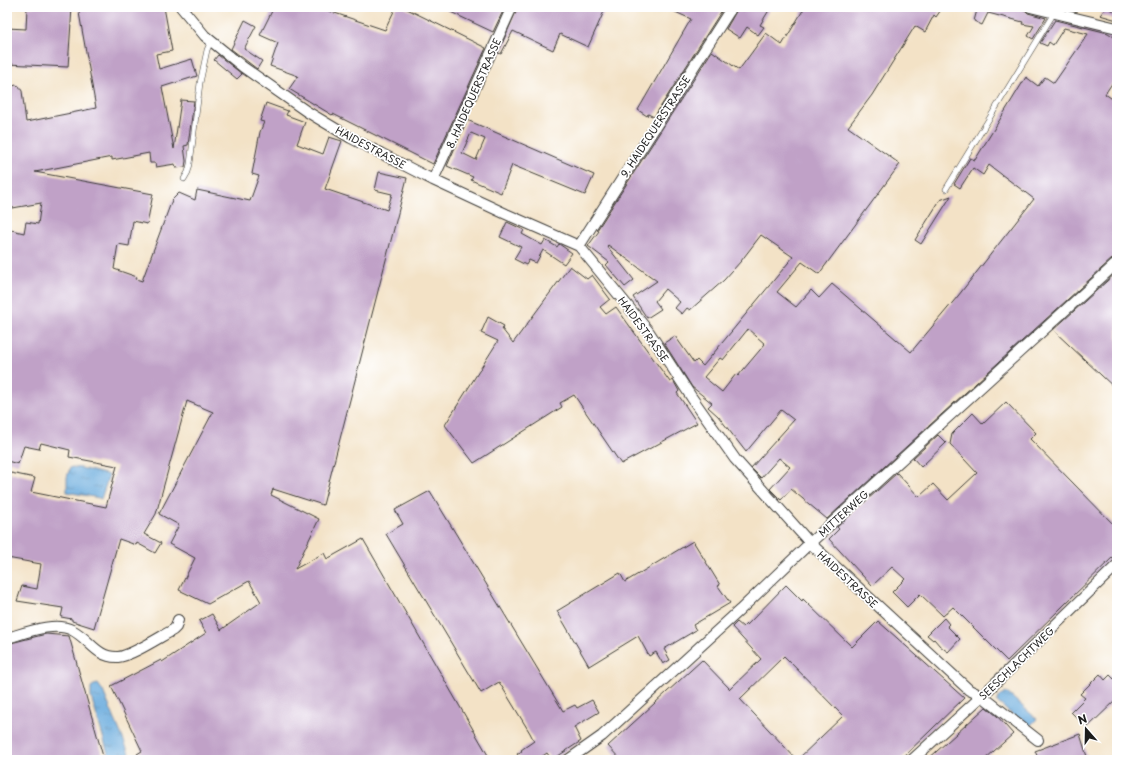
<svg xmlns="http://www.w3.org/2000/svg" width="1124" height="767" font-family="'Playpen Sans',sans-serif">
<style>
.water{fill:url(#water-ripples);stroke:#42647c}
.building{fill:#c0a1c7;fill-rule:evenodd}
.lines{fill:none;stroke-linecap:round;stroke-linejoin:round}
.lane-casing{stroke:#3c3a36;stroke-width:6}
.street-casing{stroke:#3c3a36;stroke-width:12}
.lane{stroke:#fff;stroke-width:5}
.street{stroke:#fff;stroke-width:10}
.labels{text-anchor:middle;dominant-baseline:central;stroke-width:3.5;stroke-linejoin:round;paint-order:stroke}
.street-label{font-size:10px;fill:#1c1c1c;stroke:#fff}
</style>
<defs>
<pattern id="water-ripples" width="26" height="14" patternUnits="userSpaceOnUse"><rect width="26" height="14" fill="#69abdd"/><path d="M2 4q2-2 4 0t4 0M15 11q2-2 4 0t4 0" fill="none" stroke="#568ab2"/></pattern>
</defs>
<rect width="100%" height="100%" fill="#fff"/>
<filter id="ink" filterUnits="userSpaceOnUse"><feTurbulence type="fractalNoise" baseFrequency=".025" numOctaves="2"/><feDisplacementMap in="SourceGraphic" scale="8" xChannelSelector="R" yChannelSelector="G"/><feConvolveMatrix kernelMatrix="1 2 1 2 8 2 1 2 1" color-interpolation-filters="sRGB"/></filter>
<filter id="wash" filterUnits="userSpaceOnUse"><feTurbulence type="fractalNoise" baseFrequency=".012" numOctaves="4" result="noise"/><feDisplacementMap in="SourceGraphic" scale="16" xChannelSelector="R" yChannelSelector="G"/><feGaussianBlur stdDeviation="0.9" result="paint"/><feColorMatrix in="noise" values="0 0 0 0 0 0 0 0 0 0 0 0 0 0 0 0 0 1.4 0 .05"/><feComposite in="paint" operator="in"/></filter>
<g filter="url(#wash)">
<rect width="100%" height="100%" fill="#f3e2c6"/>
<path class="water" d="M 72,467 L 81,468 L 109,475 L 101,499 L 99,498 L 67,492 L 67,477 L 70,468 Z
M 98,684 L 103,691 L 132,760 L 110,760 L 91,697 L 91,687 L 94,685 Z
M 1006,692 L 1037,719 L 1028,728 L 997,702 L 999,696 Z"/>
<g id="blocks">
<path class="building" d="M 27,7 L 72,7 L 68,67 L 7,64 L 7,28 L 26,29 Z
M 78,7 L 164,7 L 172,51 L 156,54 L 159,69 L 192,59 L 197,76 L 162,87 L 174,149 L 181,100 L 194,101 L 188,145 L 184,146 L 186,161 L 185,167 L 176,168 L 175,164 L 156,167 L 155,163 L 150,163 L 149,153 L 112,160 L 112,157 L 35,172 L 153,194 L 147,224 L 133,221 L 129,246 L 118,244 L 114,269 L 137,277 L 136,279 L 142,281 L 172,200 L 179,193 L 195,200 L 197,190 L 250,201 L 259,176 L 252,174 L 260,132 L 264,122 L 260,121 L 266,103 L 288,111 L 286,115 L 305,122 L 297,144 L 323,154 L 329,137 L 342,141 L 325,189 L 387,210 L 392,194 L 375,190 L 379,172 L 407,178 L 323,505 L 273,489 L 271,495 L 319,519 L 295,569 L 324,553 L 327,559 L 363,539 L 489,757 L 484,760 L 140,760 L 137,754 L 142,751 L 111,686 L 161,660 L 162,662 L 206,633 L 199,621 L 212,614 L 221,630 L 261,602 L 249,581 L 208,604 L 179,590 L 195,558 L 169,544 L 179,525 L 159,514 L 213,412 L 187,401 L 156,514 L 144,534 L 161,543 L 155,553 L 137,543 L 136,545 L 119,539 L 94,628 L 72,621 L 72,619 L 61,617 L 63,608 L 17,601 L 22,586 L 37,589 L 41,564 L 7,558 L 7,499 L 9,486 L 8,485 L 11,473 L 35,478 L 31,492 L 106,507 L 117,466 L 69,457 L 70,450 L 41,443 L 39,449 L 24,446 L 18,464 L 7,461 L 7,229 L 24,233 L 26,222 L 38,224 L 41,203 L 7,209 L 7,180 L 10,179 L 7,166 L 7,88 L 16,85 L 19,86 L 22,91 L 26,122 L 96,108 Z
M 274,7 L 317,7 L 385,30 L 396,7 L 403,7 L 486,48 L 433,164 L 333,114 L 332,115 L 289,89 L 298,76 L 270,66 L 278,43 L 260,35 Z
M 440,7 L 505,7 L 493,32 Z
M 518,7 L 606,7 L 588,47 L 560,34 L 553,50 L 513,31 L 501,54 L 498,53 Z
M 664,7 L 724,7 L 654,117 L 648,114 L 647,116 L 638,110 L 691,19 Z
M 747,7 L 771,7 L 760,25 L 764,27 L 758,35 L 747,27 L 740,38 L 726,29 L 738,8 L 744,11 Z
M 805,7 L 943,7 L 936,17 L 934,15 L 925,32 L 915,26 L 872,95 L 848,127 L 900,164 L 819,274 L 802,262 L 777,292 L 796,307 L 811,290 L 819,298 L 832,284 L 911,352 L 958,296 L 1034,199 L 989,165 L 983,175 L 973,168 L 960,188 L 954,184 L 970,158 L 975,160 L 1026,77 L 1038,86 L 1045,77 L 1054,83 L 1088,34 L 1064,28 L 1053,45 L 1049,42 L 1047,46 L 1040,43 L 1055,20 L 1108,33 L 1117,39 L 1117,76 L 1105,94 L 1117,102 L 1117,257 L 1113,258 L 827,519 L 791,489 L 781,500 L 770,489 L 790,467 L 779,458 L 761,478 L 751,468 L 794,420 L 781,410 L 746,452 L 718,416 L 708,407 L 712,403 L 692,387 L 664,343 L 675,336 L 694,363 L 697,360 L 703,366 L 793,257 L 761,235 L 741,261 L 724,280 L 690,310 L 687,308 L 682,314 L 675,308 L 680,302 L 665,289 L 655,301 L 661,309 L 647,318 L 633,297 L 657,281 L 608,245 L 607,246 L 634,280 L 625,287 L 606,265 L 609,262 L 588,246 L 599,231 L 597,230 L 712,51 L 739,70 L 766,33 L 782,45 ZM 748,329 L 765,344 L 738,376 L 736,374 L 722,392 L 704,377 L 720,358 L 723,360 Z
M 975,7 L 1010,7 L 1025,10 L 1028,13 L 1046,18 L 1033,39 L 1028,36 L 1034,26 L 1022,24 L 1023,22 L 988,13 L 982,25 L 974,21 L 977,10 L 975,10 Z
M 1107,7 L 1117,13 L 1117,20 L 1100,15 Z
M 245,20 L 256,26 L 244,49 L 262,61 L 257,69 L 231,49 Z
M 218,55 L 242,74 L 237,79 L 214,60 Z
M 467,120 L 594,175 L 585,195 L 512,165 L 501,193 L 471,180 L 473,177 L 447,166 ZM 471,133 L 485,139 L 476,160 L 462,153 Z
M 951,196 L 921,244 L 915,240 L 940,200 Z
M 507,222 L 524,230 L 522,234 L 542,245 L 545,240 L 557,247 L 559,244 L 572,253 L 564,264 L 543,250 L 536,263 L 529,260 L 526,265 L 514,259 L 521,247 L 500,237 Z
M 570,266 L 587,279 L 592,275 L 610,299 L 600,307 L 606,314 L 616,307 L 670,382 L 673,380 L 679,391 L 677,393 L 697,423 L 621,464 L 574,395 L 560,403 L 562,407 L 474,463 L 445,425 L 498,341 L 481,333 L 488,317 L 504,326 L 502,329 L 513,343 Z
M 1117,272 L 1117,390 L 1053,330 Z
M 1006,402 L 1036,433 L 1030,439 L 1117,528 L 1117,553 L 1007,661 L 953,607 L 943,616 L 920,594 L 907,607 L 892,592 L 905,579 L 892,567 L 872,586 L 829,539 L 839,529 L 837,527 L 897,473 L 919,497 L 933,484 L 948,500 L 977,473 L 950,444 L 952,434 L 973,413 L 983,424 Z
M 938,435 L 946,443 L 921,467 L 913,458 Z
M 430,491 L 563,711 L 575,705 L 577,708 L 592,700 L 599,712 L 574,727 L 581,741 L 552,760 L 547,753 L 537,760 L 521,760 L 517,754 L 522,751 L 521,750 L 534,741 L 530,733 L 499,682 L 481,693 L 386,534 L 403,524 L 395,510 Z
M 693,541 L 720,585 L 718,586 L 730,603 L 693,625 L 696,630 L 664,649 L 670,660 L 663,664 L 656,652 L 649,656 L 638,636 L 589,666 L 557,611 L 620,573 L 625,582 Z
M 786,585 L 802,601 L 803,599 L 852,647 L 878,621 L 964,698 L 900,760 L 621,760 L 608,746 L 702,660 L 730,689 L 761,659 L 732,627 L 737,622 L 743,627 L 746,624 L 747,625 ZM 784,656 L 843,716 L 797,760 L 740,699 Z
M 944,618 L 949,624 L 947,626 L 960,639 L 948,652 L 940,646 L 934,639 L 933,640 L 927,635 Z
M 46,634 L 69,636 L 104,760 L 7,760 L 7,644 Z
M 1100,674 L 1105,680 L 1110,675 L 1117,682 L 1117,699 L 1087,728 L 1071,712 L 1085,698 L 1080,694 Z
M 986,707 L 997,716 L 1013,734 L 984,760 L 927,760 Z
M 1080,734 L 1088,760 L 1039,760 L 1035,751 Z"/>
</g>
</g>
<g filter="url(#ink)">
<use href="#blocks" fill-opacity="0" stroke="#3c3a36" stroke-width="1"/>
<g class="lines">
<g class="lane-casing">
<path id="lane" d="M 184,179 L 188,172 L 190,164 L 200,83 L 207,50 L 211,41
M 946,189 L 1054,13"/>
</g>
<g class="street-casing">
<path id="street" d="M 181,7 L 205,36 L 243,67 L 306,111 L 351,138 L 433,180 L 506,214 L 579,246 L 649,332 L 692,398 L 735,459 L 810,543 L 969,690 L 982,696 L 1038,740
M 1030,7 L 1117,28
M 433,180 L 512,7
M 579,246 L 732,7
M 7,638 C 25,633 55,621 72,630 C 90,639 96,658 118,657 C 131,656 160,637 173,630 L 176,627 L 178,620
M 568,760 L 602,736 L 740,610 L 810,543 L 1117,263
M 912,760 L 982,696 L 1117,565"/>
</g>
<use href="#lane" class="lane"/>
<use href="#street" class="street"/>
</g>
</g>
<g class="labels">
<g class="street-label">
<text transform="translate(473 93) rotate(-66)">8. HAIDEQUERSTRASSE</text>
<text transform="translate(655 126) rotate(-57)">9. HAIDEQUERSTRASSE</text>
<text transform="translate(371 147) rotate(28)">HAIDESTRASSE</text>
<text transform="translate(644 329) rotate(54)">HAIDESTRASSE</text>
<text transform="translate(843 513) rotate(-42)">MITTERWEG</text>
<text transform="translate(848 579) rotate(43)">HAIDESTRASSE</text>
<text transform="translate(1016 663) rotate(-44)">SEESCHLACHTWEG</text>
</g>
</g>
<rect width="1124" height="767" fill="none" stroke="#fff" stroke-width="24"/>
<g transform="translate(1086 729) rotate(340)" stroke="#ffffff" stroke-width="3" paint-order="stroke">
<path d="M0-3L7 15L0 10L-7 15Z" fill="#1c1c1c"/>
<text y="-6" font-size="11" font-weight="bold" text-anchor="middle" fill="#1c1c1c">N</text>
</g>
</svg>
